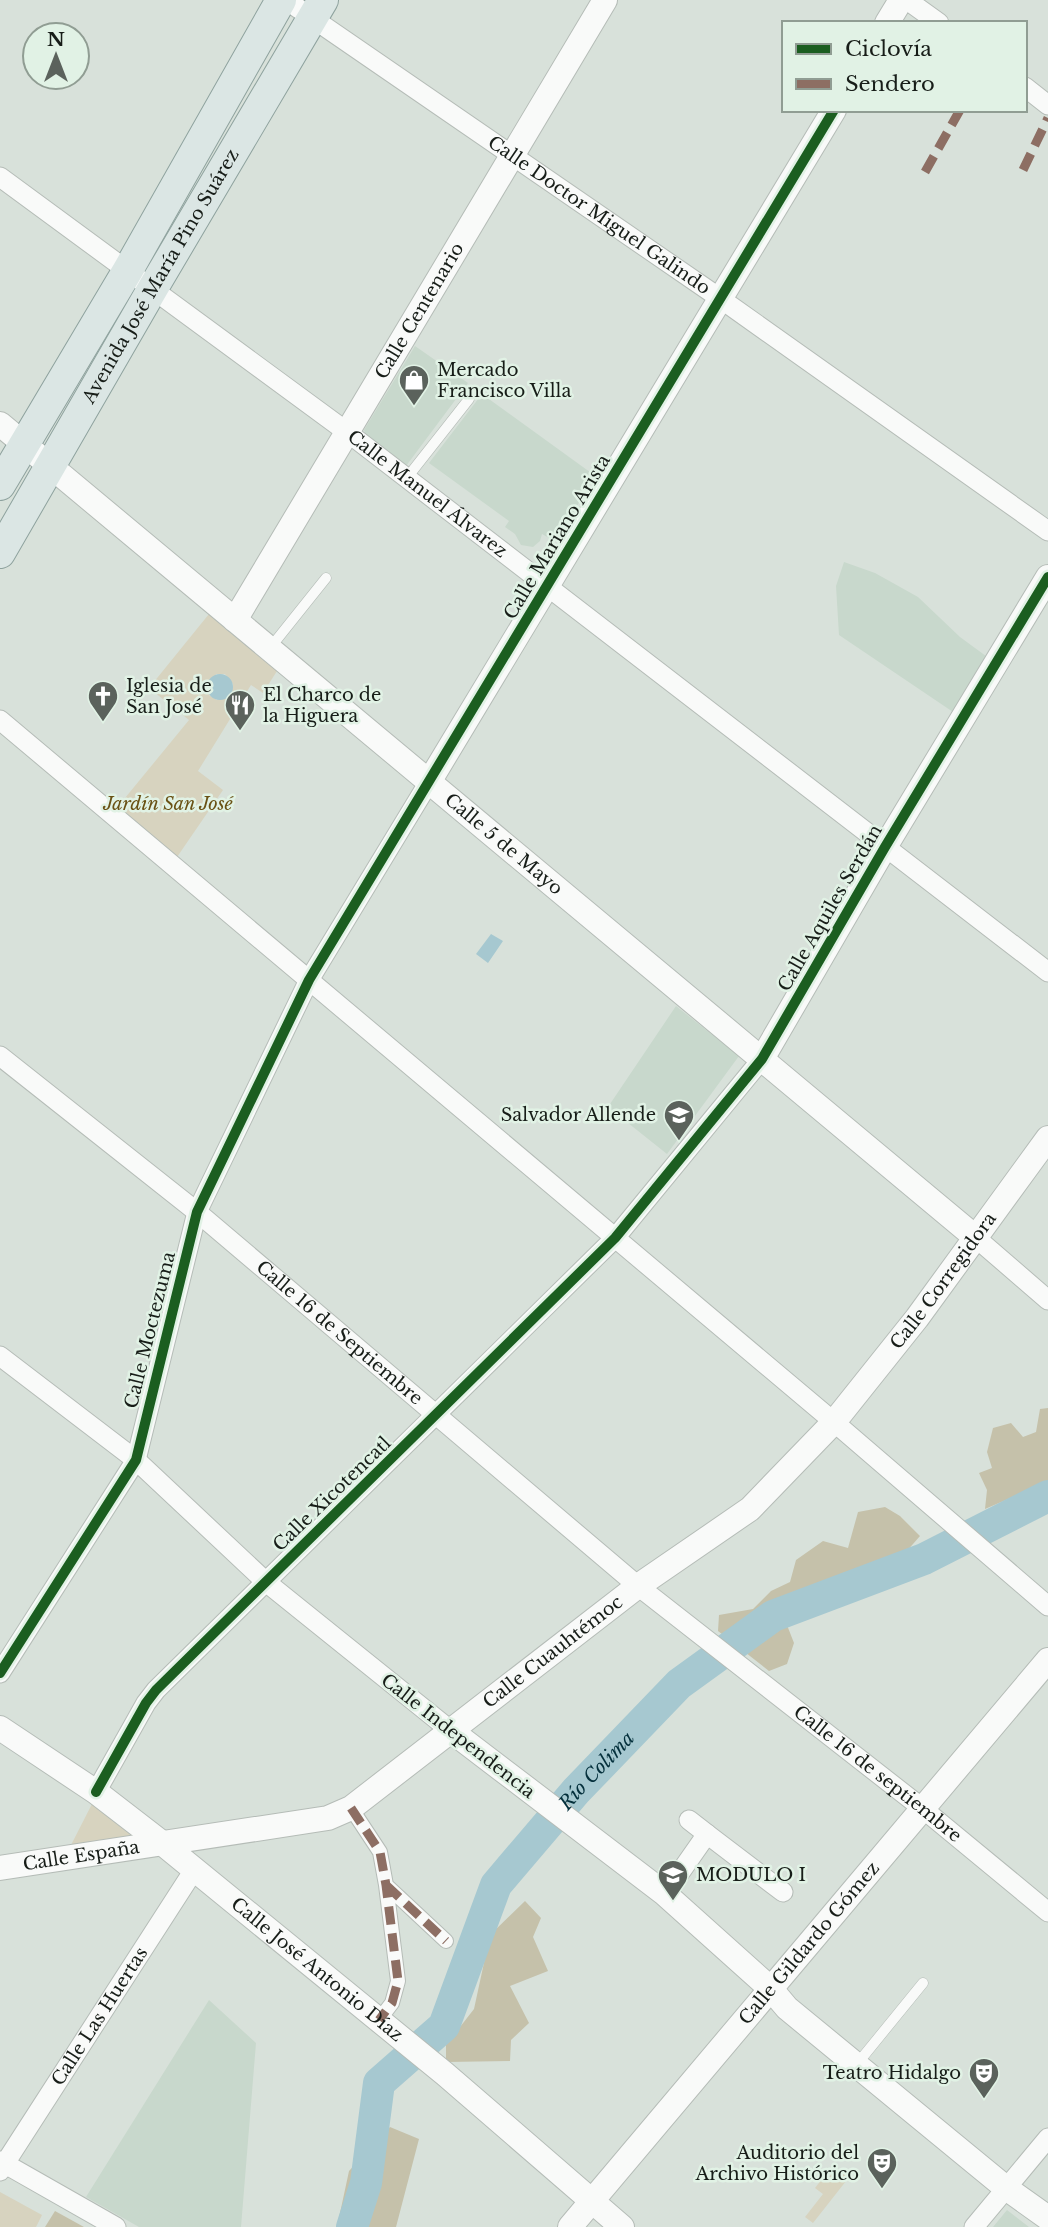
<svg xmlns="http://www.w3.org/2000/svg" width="1048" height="2227" font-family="'Libre Baskerville',serif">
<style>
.built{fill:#c8d8cc}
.green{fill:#d7d3bf;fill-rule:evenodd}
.forest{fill:#c5c1aa}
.water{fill:#a6c8d0}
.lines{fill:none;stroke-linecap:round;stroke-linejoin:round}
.river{stroke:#a6c8d0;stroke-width:32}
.service-casing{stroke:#b5bcb7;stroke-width:11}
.pedestrian-casing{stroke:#b5bcb7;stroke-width:16}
.minor-casing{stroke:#b5bcb7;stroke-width:21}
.tertiary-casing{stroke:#b5bcb7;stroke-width:26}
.primary-casing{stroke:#8ea29e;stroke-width:32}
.service{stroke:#f9faf9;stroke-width:10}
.pedestrian{stroke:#f9faf9;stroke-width:14}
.minor{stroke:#f9faf9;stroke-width:19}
.tertiary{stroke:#f9faf9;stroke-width:24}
.primary{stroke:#dbe6e4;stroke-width:30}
.quiet{stroke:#8d6e63;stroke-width:9;stroke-dasharray:18 9;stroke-linecap:butt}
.cycleway-casing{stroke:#e1f2e5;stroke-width:15}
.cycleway{stroke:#1b5e20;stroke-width:10}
.labels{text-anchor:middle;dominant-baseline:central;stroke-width:5;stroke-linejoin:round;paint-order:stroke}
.street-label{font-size:18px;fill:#171d18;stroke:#e1f2e5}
.poi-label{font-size:18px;fill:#171d18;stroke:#e1f2e5;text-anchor:start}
.park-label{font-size:18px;font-style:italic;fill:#695114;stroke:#e1f2e5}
.water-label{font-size:19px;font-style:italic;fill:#04303c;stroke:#e1f2e5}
</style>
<rect width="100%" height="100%" fill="#d8e1da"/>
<path class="built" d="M 415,346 L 468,383 L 406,466 L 366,436 L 364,430 Z
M 482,394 L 594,475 L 565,528 L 562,528 L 558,537 L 551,539 L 542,534 L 540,541 L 533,547 L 521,545 L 515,534 L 505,527 L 509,521 L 429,463 Z
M 844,562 L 875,573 L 918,597 L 960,637 L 990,659 L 956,714 L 839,635 L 836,586 Z
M 676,1006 L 739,1056 L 667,1154 L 608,1107 Z
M 209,2000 L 256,2043 L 241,2227 L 139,2227 L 86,2197 Z
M 1007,2210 L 1029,2227 L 993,2227 Z"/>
<path class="green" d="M 209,614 L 277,671 L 263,693 L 251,685 L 198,771 L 223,790 L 175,860 L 116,809 L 189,720 L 149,688 ZM 216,674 L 225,674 L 233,684 L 231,693 L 217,700 L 209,695 Z
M 93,1802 L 142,1835 L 70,1847 Z
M 834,2171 L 839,2175 L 843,2171 L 850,2176 L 813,2223 L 805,2217 L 823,2194 L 815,2188 L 822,2179 L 826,2181 Z
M 0,2192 L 42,2215 L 36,2227 L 0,2227 Z"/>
<path class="forest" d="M 1048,1408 L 1048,1482 L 985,1509 L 987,1490 L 979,1473 L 992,1468 L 987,1452 L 993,1428 L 1011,1423 L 1023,1437 L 1036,1432 L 1040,1409 Z
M 885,1507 L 900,1516 L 920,1536 L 899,1560 L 865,1588 L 823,1592 L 809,1611 L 785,1620 L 794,1643 L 787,1664 L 769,1671 L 718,1631 L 719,1615 L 753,1609 L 771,1591 L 790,1582 L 796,1560 L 823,1541 L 848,1548 L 858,1512 Z
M 525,1901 L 541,1918 L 533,1937 L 548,1971 L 510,1986 L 529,2023 L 511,2040 L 510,2061 L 446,2062 L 446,2045 L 474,2009 L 490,1935 Z
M 390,2127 L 419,2139 L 396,2227 L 337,2227 L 349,2171 Z
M 55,2211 L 84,2227 L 45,2227 Z"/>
<path class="water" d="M207 687a13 13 0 1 1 26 0a13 13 0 1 1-26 0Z
M 491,934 L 503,941 L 488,963 L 476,954 Z"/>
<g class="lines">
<path class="river" id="s1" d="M 352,2227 L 366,2183 L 379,2083 L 444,2026 L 496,1885 L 576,1791 L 679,1684 L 773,1616 L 924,1559 L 1048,1496"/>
<g class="service-casing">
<path id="service" d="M 406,479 L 469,399
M 270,648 L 326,578
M 857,2064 L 923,1983"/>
</g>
<g class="pedestrian-casing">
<path id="pedestrian" d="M 351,1808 L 380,1852 L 386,1885 L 398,1981 L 392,2003 L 379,2020
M 386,1885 L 446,1941"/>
</g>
<g class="minor-casing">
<g id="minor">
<path id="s2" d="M 286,0 L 721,299 L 1048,531"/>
<path d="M 907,0 L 939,23"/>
<path d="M 1025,87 L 1048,105"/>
<path id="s3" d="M 0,177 L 347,432 L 1048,972"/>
<path d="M 0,720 L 834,1422 L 1048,1606"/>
<path id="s4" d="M 0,1056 L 197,1212 L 638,1586 L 922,1808 L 1048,1912"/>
<path d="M 975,1237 L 1048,1300"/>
<path d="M 0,1356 L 136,1460 L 266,1582 L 450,1730"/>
<path d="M 0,1673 L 136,1460 L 197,1212 L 309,980 L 429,782"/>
<path d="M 96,1792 L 146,1703 L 156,1690 L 615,1238 L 762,1059"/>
<path d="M 707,1834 L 783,1892"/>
<path d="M 665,1894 L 707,1834 L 689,1820"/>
<path d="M 0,2161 L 116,2227"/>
<path id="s5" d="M 0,2171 L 194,1870"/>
<path d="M 974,2227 L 1048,2138"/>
</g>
</g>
<g class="tertiary-casing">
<g id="tertiary">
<path d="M 887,23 L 901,0"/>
<path id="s6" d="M 0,424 L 975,1237"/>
<path id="s7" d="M 235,620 L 605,0"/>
<path d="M 429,782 L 834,110"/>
<path d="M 762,1059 L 885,847 L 1048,577"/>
<path id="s8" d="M 0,1728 L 96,1792 L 162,1843 L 445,2074 L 622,2227"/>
<path d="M 450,1730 L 665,1894 L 771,1989 L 787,2008 L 1006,2188 L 1048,2218"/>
<path id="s9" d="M 0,1868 L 328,1818 L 351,1808 L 638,1586 L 750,1509 L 834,1422 L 917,1318 L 1048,1138"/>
<path id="s10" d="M 570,2227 L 1048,1660"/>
</g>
</g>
<g class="primary-casing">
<g id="primary">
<path d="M 0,485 L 128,270 L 281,0"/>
<path id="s11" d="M 0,553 L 153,288 L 323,0"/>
</g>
</g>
<use href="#service" class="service"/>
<use href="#pedestrian" class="pedestrian"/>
<use href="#minor" class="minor"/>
<use href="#tertiary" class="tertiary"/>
<use href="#primary" class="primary"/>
<path class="quiet" d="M 1023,170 L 1048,118
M 925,172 L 960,110
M 351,1808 L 380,1852 L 386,1885 L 398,1981 L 392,2003 L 379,2020
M 386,1885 L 446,1941"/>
<g class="cycleway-casing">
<path id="cycleway" d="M 0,1673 L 136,1460 L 197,1212 L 309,980 L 834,110
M 96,1792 L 146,1703 L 156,1690 L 615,1238 L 762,1059 L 885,847 L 1048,577"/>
</g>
<use href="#cycleway" class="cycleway"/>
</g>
<defs>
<g id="shop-pin" transform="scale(1.575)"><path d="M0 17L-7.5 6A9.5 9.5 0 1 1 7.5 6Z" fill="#5b625c" stroke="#e1f2e5"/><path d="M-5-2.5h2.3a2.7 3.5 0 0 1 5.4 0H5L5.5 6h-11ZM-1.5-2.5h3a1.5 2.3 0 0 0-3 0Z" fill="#fff"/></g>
<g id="church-pin" transform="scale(1.575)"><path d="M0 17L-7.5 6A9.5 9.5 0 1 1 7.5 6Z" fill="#5b625c" stroke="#e1f2e5"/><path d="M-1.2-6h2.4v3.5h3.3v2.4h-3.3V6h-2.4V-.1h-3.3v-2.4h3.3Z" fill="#fff"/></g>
<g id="restaurant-pin" transform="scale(1.575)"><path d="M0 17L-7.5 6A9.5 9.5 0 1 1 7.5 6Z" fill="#5b625c" stroke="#e1f2e5"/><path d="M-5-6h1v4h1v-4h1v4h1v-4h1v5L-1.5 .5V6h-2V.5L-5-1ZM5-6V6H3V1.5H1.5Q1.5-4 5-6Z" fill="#fff"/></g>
<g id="school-pin" transform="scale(1.575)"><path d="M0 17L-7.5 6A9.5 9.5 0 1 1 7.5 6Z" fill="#5b625c" stroke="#e1f2e5"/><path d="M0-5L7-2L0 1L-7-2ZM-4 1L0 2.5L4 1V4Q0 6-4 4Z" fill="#fff"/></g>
<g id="theatre-pin" transform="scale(1.575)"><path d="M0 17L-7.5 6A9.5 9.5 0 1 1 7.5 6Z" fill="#5b625c" stroke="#e1f2e5"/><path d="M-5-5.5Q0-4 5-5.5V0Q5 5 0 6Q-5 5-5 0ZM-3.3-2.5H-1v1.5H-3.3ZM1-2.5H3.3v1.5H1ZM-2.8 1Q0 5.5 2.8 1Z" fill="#fff"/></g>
</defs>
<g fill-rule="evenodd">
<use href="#shop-pin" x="414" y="380"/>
<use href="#church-pin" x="103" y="696"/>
<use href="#restaurant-pin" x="240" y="705"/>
<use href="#school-pin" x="679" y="1115"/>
<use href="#school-pin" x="673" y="1875"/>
<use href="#theatre-pin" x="984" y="2073"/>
<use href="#theatre-pin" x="882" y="2163"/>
</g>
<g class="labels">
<g class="street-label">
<text stroke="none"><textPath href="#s2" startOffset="380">Calle Doctor Miguel Galindo</textPath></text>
<text stroke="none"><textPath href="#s11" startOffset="320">Avenida José María Pino Suárez</textPath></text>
<text stroke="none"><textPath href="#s7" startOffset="360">Calle Centenario</textPath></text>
<text stroke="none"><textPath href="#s3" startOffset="532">Calle Manuel Álvarez</textPath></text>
<text transform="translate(557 537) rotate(-59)">Calle Mariano Arista</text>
<text stroke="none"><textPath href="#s6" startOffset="656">Calle 5 de Mayo</textPath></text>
<text transform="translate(830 908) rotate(-60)">Calle Aquiles Serdán</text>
<text stroke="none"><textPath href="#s9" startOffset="1155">Calle Corregidora</textPath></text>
<text transform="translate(150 1330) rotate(-76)">Calle Moctezuma</text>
<text stroke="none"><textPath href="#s4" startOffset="438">Calle 16 de Septiembre</textPath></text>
<text transform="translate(332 1494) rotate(-44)">Calle Xicotencatl</text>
<text stroke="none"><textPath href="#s9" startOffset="612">Calle Cuauhtémoc</textPath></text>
<text transform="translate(458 1736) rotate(38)">Calle Independencia</text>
<text stroke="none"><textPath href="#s4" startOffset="1134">Calle 16 de septiembre</textPath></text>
<text stroke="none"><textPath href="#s9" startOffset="82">Calle España</textPath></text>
<text stroke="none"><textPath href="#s10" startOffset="371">Calle Gildardo Gómez</textPath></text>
<text stroke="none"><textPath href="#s8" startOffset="399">Calle José Antonio Díaz</textPath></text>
<text stroke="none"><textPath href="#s5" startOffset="184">Calle Las Huertas</textPath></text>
</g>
<g class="poi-label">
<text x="437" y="370">Mercado<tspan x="437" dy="21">Francisco Villa</tspan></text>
<text x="126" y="686">Iglesia de<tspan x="126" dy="21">San José</tspan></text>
<text x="263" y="695">El Charco de<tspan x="263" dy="21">la Higuera</tspan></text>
<text x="656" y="1115" text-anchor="end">Salvador Allende</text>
<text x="696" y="1875">MODULO I</text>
<text x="961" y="2073" text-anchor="end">Teatro Hidalgo</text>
<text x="859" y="2153" text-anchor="end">Auditorio del<tspan x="859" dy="21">Archivo Histórico</tspan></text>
</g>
<g class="park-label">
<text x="168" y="804">Jardín San José</text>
</g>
<g class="water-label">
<text stroke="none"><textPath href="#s1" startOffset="536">Río Colima</textPath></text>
</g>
</g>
<rect x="782" y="21" width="245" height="91" fill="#e1f2e5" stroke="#909d93" stroke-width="2"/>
<rect x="796" y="44" width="35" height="10" fill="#1b5e20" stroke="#909d93" stroke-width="2"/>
<text x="845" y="56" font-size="21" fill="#171d18">Ciclovía</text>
<rect x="796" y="79" width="35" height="10" fill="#8d6e63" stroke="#909d93" stroke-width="2"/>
<text x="845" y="91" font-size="21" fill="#171d18">Sendero</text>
<g transform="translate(56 56)"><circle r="33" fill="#e1f2e5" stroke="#909d93" stroke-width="2"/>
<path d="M0-5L12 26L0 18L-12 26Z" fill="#5b625c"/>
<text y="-10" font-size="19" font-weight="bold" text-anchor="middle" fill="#171d18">N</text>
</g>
</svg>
